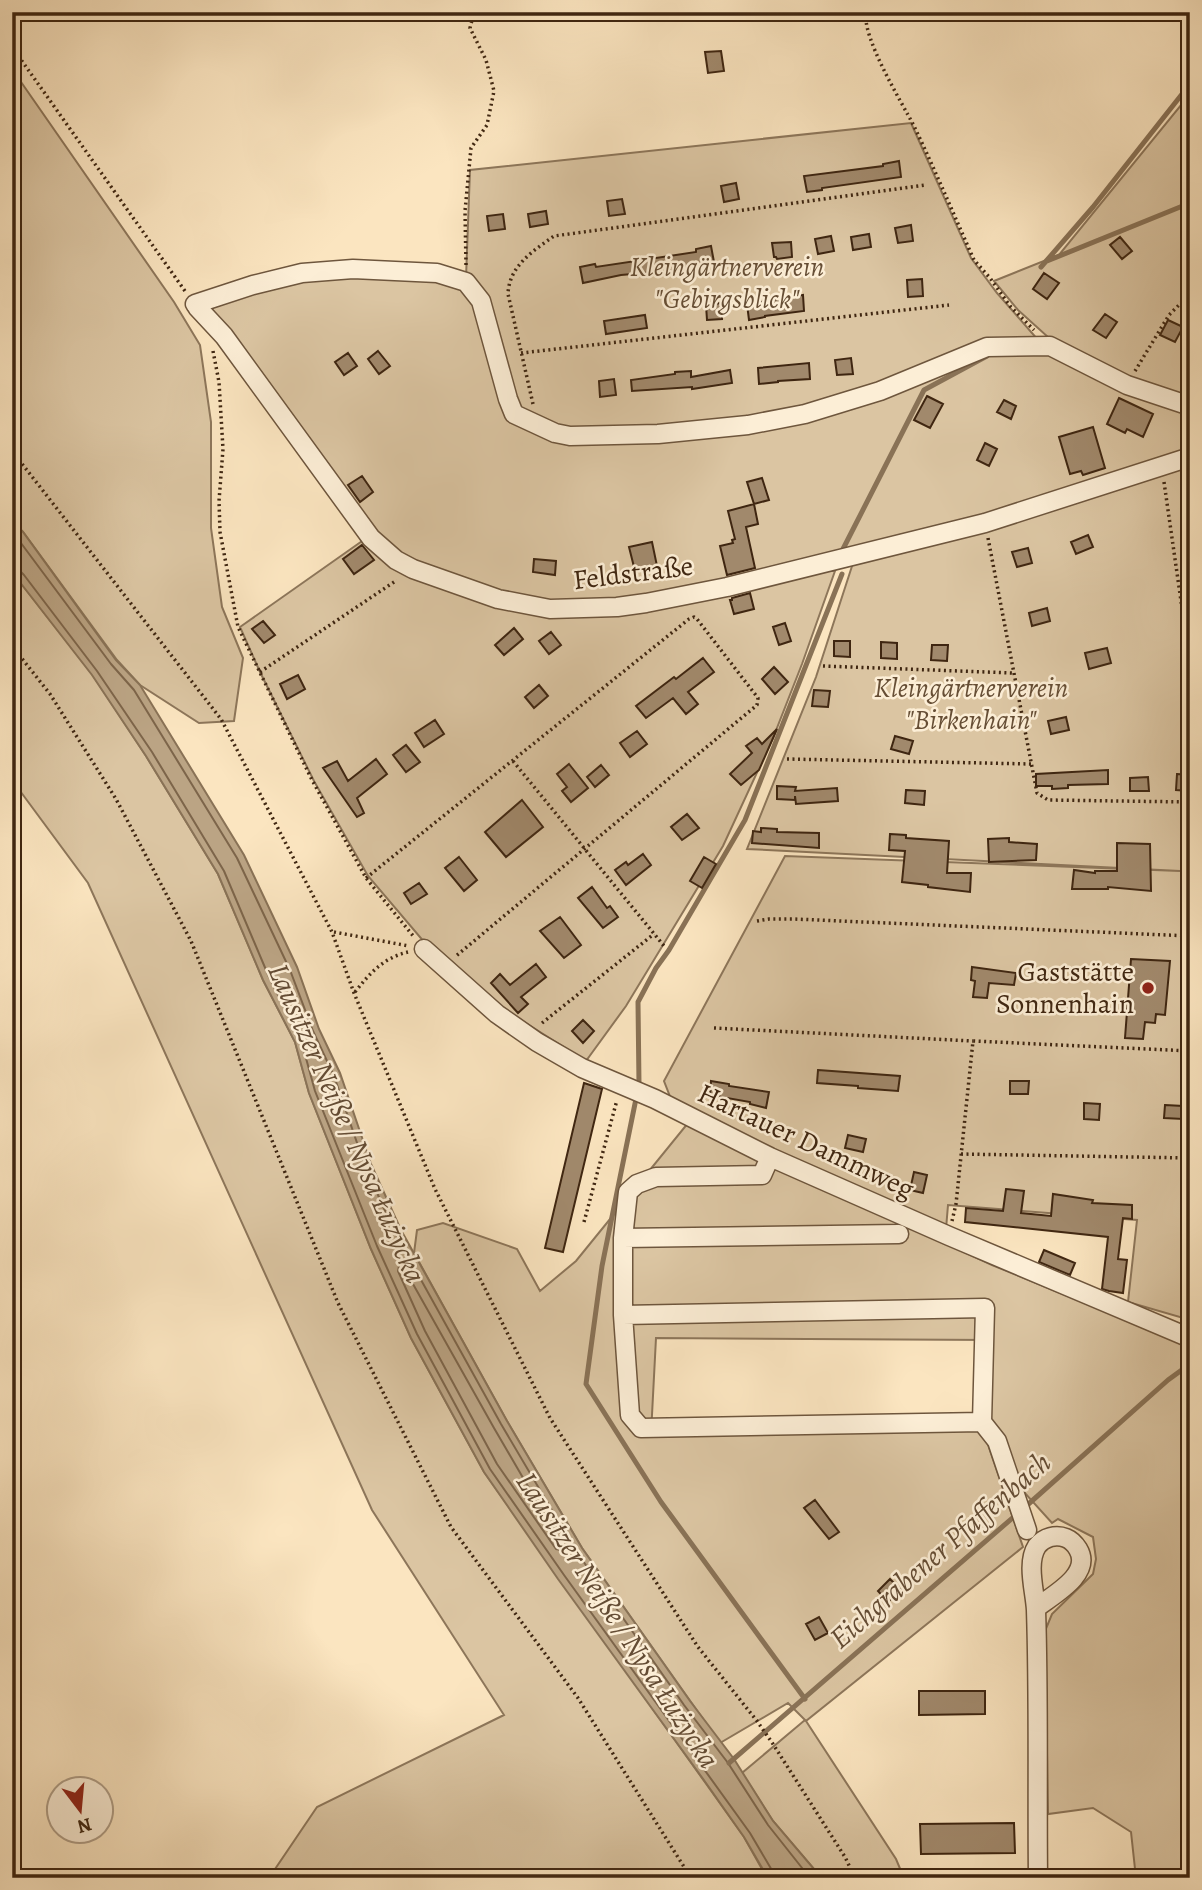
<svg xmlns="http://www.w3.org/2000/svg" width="1202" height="1890" font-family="Alegreya,serif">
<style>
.green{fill:#dbc5a2;stroke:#8d765a;stroke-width:2}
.water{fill:#bba484;stroke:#897256;stroke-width:2}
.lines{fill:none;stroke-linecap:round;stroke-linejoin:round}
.shore{stroke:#7d654a;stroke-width:2}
.stream{stroke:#897256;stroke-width:5}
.building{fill:#a1896c;stroke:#3f2611;stroke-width:2}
.minor-casing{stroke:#6e563d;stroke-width:21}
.path{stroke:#3f2611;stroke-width:3.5;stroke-dasharray:2 3.5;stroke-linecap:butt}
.minor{stroke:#fceed6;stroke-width:18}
.poi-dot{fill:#8f2418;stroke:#fceed6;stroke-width:2.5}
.labels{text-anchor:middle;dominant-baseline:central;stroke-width:5;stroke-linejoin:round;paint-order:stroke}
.park-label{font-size:28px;font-style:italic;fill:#664e35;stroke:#fceed6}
.street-label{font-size:28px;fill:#3f2611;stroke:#fceed6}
.poi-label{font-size:28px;fill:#3f2611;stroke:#fceed6;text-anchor:end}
.water-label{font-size:30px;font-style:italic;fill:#644c34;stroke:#fceed6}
</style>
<rect width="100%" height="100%" fill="#fbe5c0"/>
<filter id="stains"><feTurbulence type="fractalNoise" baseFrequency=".00286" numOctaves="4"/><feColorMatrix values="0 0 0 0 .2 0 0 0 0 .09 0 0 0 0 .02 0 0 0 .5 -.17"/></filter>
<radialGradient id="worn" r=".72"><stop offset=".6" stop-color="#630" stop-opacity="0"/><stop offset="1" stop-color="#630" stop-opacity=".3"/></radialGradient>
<path class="green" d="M 12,69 L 174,302 L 200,345 L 211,422 L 211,528 L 222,607 L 243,658 L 234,721 L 199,723 L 140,685 L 117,660 L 23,532 L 12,521 Z
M 1190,94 L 1190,402 L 1125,380 L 1049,338 L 1018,310 L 994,281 L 1059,255 Z
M 911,123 L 971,258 L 997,293 L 1039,341 L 984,341 L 812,408 L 742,422 L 555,431 L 523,413 L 466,278 L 470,170 Z
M 429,275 L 461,285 L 476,300 L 529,429 L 713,434 L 990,351 L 1049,351 L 1190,410 L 1190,454 L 980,521 L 646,600 L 562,606 L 500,596 L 400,560 L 372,533 L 211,314 L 215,302 L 318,278 Z
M 1190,461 L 1190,1320 L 1128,1302 L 1137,1220 L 948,1205 L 946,1229 L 771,1149 L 671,1099 L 664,1081 L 785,856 L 1180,871 L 747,849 L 816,677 L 854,560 Z
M 365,539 L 380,554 L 559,612 L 820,570 L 835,571 L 802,664 L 773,738 L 723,846 L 626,1006 L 586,1061 L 505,1010 L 425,943 L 368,876 L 314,781 L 260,672 L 240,627 Z
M 12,572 L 92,674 L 146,756 L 218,874 L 263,980 L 295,1042 L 309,1093 L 371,1249 L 411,1338 L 484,1472 L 744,1837 L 767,1878 L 269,1878 L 317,1807 L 504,1715 L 372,1510 L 88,883 L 12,780 Z
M 688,1123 L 992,1265 L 1190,1346 L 1190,1878 L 1136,1878 L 1131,1832 L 1093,1808 L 1048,1814 L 1045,1631 L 1052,1614 L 1093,1574 L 1096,1559 L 1093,1537 L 1058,1519 L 1052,1523 L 1023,1491 L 988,1415 L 991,1340 L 656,1338 L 651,1434 L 977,1430 L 986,1439 L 1023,1547 L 806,1721 L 896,1859 L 904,1878 L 818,1878 L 814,1869 L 773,1821 L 742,1773 L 805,1720 L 788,1703 L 720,1743 L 582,1548 L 507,1421 L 414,1253 L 417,1230 L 443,1223 L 517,1249 L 540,1291 L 576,1261 Z"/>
<path class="water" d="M 12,521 L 23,532 L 116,660 L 140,685 L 244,855 L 297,967 L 319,1029 L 340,1073 L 371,1164 L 401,1230 L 507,1421 L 582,1548 L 690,1701 L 734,1759 L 773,1821 L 814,1869 L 818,1878 L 768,1878 L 744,1837 L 706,1783 L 558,1579 L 484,1472 L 411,1338 L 371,1249 L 309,1093 L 295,1042 L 263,980 L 218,874 L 146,756 L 92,675 L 12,572 Z"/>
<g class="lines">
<path class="shore" d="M 12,531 L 111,664 L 134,690 L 237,858 L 290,970 L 313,1031 L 334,1076 L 365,1166 L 395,1233 L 501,1424 L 576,1551 L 684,1705 L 728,1763 L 768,1825 L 810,1878
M 12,568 L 18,569 L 24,575 L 97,671 L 152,752 L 224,871 L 269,977 L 301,1040 L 315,1091 L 377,1246 L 417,1334 L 490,1469 L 564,1575 L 750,1833 L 773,1872 L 774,1878
M 399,1266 L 404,1268 L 494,1428 L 562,1545 L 561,1550 L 556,1549 L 497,1464 L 425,1331 L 398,1271 Z"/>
<path class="stream" d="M 1047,261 L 1190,203
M 1041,267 L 1093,207 L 1190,84
M 843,549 L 924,390 L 987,356
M 805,1699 L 661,1502 L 586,1384 L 602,1266 L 639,1084 L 638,1002 L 656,968 L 669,950 L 745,820 L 842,574
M 729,1763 L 1024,1508 L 1168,1380 L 1190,1364"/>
</g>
<path class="building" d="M 721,51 L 724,71 L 708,73 L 705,52 Z
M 899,161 L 901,177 L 822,188 L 822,190 L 807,192 L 804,176 L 883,166 L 883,164 Z
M 736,183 L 739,199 L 724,202 L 721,186 Z
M 622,199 L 625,214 L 609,216 L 607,201 Z
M 546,211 L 548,224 L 530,227 L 528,214 Z
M 503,214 L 505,229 L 489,231 L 487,216 Z
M 911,225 L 913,241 L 898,243 L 895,228 Z
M 869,234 L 871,247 L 853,250 L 851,237 Z
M 831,236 L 834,251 L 818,254 L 815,239 Z
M 1120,237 L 1132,251 L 1122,259 L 1110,245 Z
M 791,242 L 792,257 L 777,259 L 776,257 L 774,257 L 772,243 Z
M 711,246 L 714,262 L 677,270 L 621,275 L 583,283 L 580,267 L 595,264 L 596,267 L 696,252 L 696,249 Z
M 1044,273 L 1059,283 L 1047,299 L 1033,289 Z
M 922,279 L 923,296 L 908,297 L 907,280 Z
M 803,295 L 804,311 L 765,316 L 765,317 L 749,320 L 747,304 Z
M 721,303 L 722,319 L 707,320 L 706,305 Z
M 1105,314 L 1117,322 L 1106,338 L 1093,330 Z
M 645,315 L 647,328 L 606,334 L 604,321 Z
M 1168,320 L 1183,327 L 1175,342 L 1160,335 Z
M 378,351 L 390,366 L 379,374 L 368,359 Z
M 348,353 L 357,366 L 344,375 L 335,362 Z
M 851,358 L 853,374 L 837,375 L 835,360 Z
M 809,363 L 810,379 L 778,381 L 778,382 L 759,384 L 758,368 Z
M 730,370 L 732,383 L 692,389 L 692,387 L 632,391 L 631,380 L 675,374 L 675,372 L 691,371 L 691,377 Z
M 614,379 L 616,395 L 600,397 L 599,381 Z
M 927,396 L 943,404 L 930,428 L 914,420 Z
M 1119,398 L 1153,414 L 1143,437 L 1127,429 L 1125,433 L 1107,424 Z
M 1004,400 L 1016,406 L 1011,419 L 997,412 Z
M 1093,427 L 1105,468 L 1083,475 L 1081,471 L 1070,474 L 1059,437 Z
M 985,443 L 997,449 L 989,466 L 977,460 Z
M 362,476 L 373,492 L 360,502 L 348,485 Z
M 762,478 L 769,500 L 754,504 L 747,482 Z
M 754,504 L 758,524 L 746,527 L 755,568 L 727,575 L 720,546 L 733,543 L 732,540 L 735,539 L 728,511 Z
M 1088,535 L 1093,547 L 1076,554 L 1071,542 Z
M 652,542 L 657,566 L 635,571 L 629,547 Z
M 362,545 L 374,560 L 354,574 L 343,559 Z
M 1028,548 L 1032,563 L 1017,567 L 1012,552 Z
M 534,559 L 556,561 L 555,575 L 533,572 Z
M 750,593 L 754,609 L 734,614 L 730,600 L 732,600 L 732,598 Z
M 1047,608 L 1050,621 L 1032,626 L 1029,613 Z
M 263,621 L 275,635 L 264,643 L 252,629 Z
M 785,623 L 791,641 L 779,645 L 773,627 Z
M 514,628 L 523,639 L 504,655 L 495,645 Z
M 551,632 L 561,645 L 549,654 L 539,641 Z
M 834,641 L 850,641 L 850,657 L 834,656 Z
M 881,642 L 897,643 L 897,659 L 881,658 Z
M 932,645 L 948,645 L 947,661 L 931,660 Z
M 1107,648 L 1111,663 L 1089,669 L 1085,653 Z
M 703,658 L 714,672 L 688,692 L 698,704 L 686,714 L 673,698 L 646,718 L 636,706 L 674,677 L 676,679 Z
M 774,667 L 788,682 L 775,694 L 762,679 Z
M 298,675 L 305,689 L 287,699 L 280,684 Z
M 539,685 L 548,696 L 534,708 L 525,697 Z
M 814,690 L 830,691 L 828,707 L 812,706 Z
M 1066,717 L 1069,730 L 1051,734 L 1048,721 Z
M 435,720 L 444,734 L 424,747 L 415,733 Z
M 777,729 L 759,770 L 741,785 L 730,774 L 752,753 L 746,746 L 757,738 L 762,744 Z
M 637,731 L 647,744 L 630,757 L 620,743 Z
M 895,736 L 913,741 L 909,754 L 891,749 Z
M 406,745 L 420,762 L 406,772 L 393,755 Z
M 376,759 L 387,774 L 357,798 L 364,813 L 357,817 L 323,768 L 337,761 L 348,781 Z
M 569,764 L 588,788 L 571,802 L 562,791 L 567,787 L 557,774 Z
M 601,765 L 609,775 L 595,787 L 587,777 Z
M 1108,770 L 1108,784 L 1068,785 L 1068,788 L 1052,789 L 1052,786 L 1036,786 L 1036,774 Z
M 1177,774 L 1190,775 L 1190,791 L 1176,790 Z
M 1148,777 L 1149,791 L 1130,791 L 1130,778 Z
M 777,786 L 796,787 L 795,791 L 837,788 L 838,801 L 796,804 L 795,796 L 795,800 L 777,799 Z
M 906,790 L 925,791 L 924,805 L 905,803 Z
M 522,800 L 543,827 L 506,857 L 485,832 Z
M 687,814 L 699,828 L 682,840 L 671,827 Z
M 761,828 L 777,829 L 777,832 L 819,833 L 819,848 L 752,843 L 753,831 L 761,832 Z
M 890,834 L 906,835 L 906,838 L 949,841 L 947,873 L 971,873 L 970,892 L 928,887 L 928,885 L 902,882 L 905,851 L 889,850 Z
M 1009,838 L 1009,842 L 1037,844 L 1036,860 L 989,862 L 988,839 Z
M 1117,843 L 1150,844 L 1151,891 L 1108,887 L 1108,889 L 1072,889 L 1074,870 L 1095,873 L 1095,871 L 1117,871 Z
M 643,854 L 651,865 L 626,885 L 615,870 L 626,862 L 628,865 Z
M 459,857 L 477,880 L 464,891 L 445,868 Z
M 704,857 L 716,864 L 702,888 L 690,881 Z
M 419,883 L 427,894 L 411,904 L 404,893 Z
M 592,887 L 607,908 L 610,906 L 618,917 L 603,928 L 578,898 Z
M 560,917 L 581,945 L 564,958 L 540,931 Z
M 1131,959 L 1170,961 L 1165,1015 L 1156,1014 L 1155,1023 L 1145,1022 L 1143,1039 L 1125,1038 Z
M 536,964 L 546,977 L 521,997 L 528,1004 L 518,1013 L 491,983 L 500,974 L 510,985 Z
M 972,967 L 1016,973 L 1014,985 L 989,983 L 987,998 L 973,997 L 975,981 L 971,980 Z
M 583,1020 L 594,1031 L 583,1043 L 572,1031 Z
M 818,1070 L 900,1076 L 898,1091 L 858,1088 L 858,1086 L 817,1083 Z
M 711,1081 L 729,1084 L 729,1086 L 769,1092 L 766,1108 L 750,1104 L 750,1102 L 710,1095 Z
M 1010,1081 L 1029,1081 L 1028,1094 L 1010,1094 Z
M 584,1083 L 602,1089 L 563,1252 L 545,1248 Z
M 1084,1103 L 1100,1104 L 1099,1120 L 1084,1119 Z
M 1165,1105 L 1183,1106 L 1183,1119 L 1164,1118 Z
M 848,1135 L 866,1139 L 863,1152 L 845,1148 Z
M 914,1172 L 927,1175 L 923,1193 L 910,1190 Z
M 1006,1189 L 1024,1191 L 1021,1213 L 1051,1216 L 1053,1194 L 1093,1200 L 1092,1203 L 1132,1205 L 1132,1219 L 1123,1218 L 1118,1259 L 1127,1260 L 1123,1293 L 1109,1291 L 1102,1289 L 1108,1237 L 965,1222 L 966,1208 L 1003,1211 Z
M 1044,1250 L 1075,1263 L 1070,1275 L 1039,1262 Z
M 815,1500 L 839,1532 L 829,1539 L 804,1508 Z
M 890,1579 L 901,1590 L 888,1602 L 878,1591 Z
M 819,1617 L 828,1633 L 815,1640 L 806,1624 Z
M 919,1691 L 985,1691 L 985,1714 L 919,1715 Z
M 1014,1823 L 1015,1853 L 921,1854 L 920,1824 Z"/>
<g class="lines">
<g class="minor-casing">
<path id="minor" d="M 195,304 L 253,285 L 302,273 L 353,269 L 437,273 L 466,282 L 481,301 L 508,399 L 514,414 L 555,433 L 570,436 L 658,434 L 748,425 L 805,414 L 880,391 L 987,347 L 1050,346 L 1127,385 L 1190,406
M 197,307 L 224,336 L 371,538 L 396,560 L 413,569 L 498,599 L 550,609 L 617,607 L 646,603 L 727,587 L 985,523 L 1190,457
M 424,949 L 497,1014 L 537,1042 L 582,1068 L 655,1099 L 770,1157 L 949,1236 L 1190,1338
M 770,1157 L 762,1175 L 656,1177 L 637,1184 L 628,1192 L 623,1238 L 623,1315 L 630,1415 L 641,1428 L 982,1422 L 997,1441 L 1027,1530
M 623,1238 L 899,1234
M 623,1315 L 985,1308 L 982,1422
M 1036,1608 C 1053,1595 1093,1574 1078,1549 C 1075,1544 1071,1540 1066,1538 C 1056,1534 1044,1537 1037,1546 C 1026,1563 1035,1591 1036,1610 C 1039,1699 1037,1789 1038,1878"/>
</g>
<path class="path" d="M 866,12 C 862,38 901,101 914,126 C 935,170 954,215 974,260 L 990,278 L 1010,306 L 1034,330
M 12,47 L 185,291
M 466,265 L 465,211 L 471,148 L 487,125 L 494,91 L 486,60 L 470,28 L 474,12
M 213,351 L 219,382 L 223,449 L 219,501 L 220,532 L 238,627 L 312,780 L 366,878 L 414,937
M 521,353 L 949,305
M 1135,371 L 1169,315 L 1190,294
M 533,404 L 508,294 C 509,266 533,251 554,236 L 926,185
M 12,451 L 221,719 L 332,932 L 354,993 L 435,1189 L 550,1418 L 698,1647 L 757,1721 L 773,1744 L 845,1857 L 855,1878
M 1164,482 L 1190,664
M 988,538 L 1037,793 L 1048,800 L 1190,802
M 12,646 L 50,694 L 116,799 L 191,941 L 338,1303 L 451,1527 L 578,1698 L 691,1878
M 823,666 L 1013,673
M 260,672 L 397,580
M 787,759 L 1031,764
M 513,761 L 664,946
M 366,878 L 689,619 L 694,617 L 697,619 L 758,698 L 757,705 L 456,956
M 757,921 L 769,919 L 794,919 L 1190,936
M 334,932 L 409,946
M 355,992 C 370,973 383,958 408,952
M 542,1023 L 654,934
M 714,1028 L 973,1041
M 961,1154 L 1190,1158
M 952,1221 L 956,1204 L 973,1041 L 1190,1051
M 584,1222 L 617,1100"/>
<use href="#minor" class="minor"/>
</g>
<circle class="poi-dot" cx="1148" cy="988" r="7"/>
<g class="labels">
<g class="park-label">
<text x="727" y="267">Kleingärtnerverein<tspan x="727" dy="32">"Gebirgsblick"</tspan></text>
<text x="971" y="688">Kleingärtnerverein<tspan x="971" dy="32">"Birkenhain"</tspan></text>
</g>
<g class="street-label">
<text transform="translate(633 573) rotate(-7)">Feldstraße</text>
<text transform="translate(806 1141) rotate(25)">Hartauer Dammweg</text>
</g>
<g class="poi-label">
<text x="1134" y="972">Gaststätte<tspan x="1134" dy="32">Sonnenhain</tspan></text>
</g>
<g class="water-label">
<text transform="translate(347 1123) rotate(66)">Lausitzer Neiße / Nysa Łużycka</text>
<text transform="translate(940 1550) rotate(-41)">Eichgrabener Pfaffenbach</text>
<text transform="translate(618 1620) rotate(57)">Lausitzer Neiße / Nysa Łużycka</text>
</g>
</g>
<rect width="1202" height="1890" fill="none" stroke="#fbe5c0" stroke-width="42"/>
<rect x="14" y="14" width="1174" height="1862" fill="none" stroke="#3f2611" stroke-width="3.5"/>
<rect x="21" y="21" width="1160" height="1848" fill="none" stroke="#3f2611" stroke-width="2"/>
<g transform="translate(80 1810) rotate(164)"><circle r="33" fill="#fceed6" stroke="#b09e87" stroke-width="2"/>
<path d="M0-5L12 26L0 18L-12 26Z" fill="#8f2418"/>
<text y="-10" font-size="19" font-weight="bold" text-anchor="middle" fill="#3f2611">N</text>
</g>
<rect width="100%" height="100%" filter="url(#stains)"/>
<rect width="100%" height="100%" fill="url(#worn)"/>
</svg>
